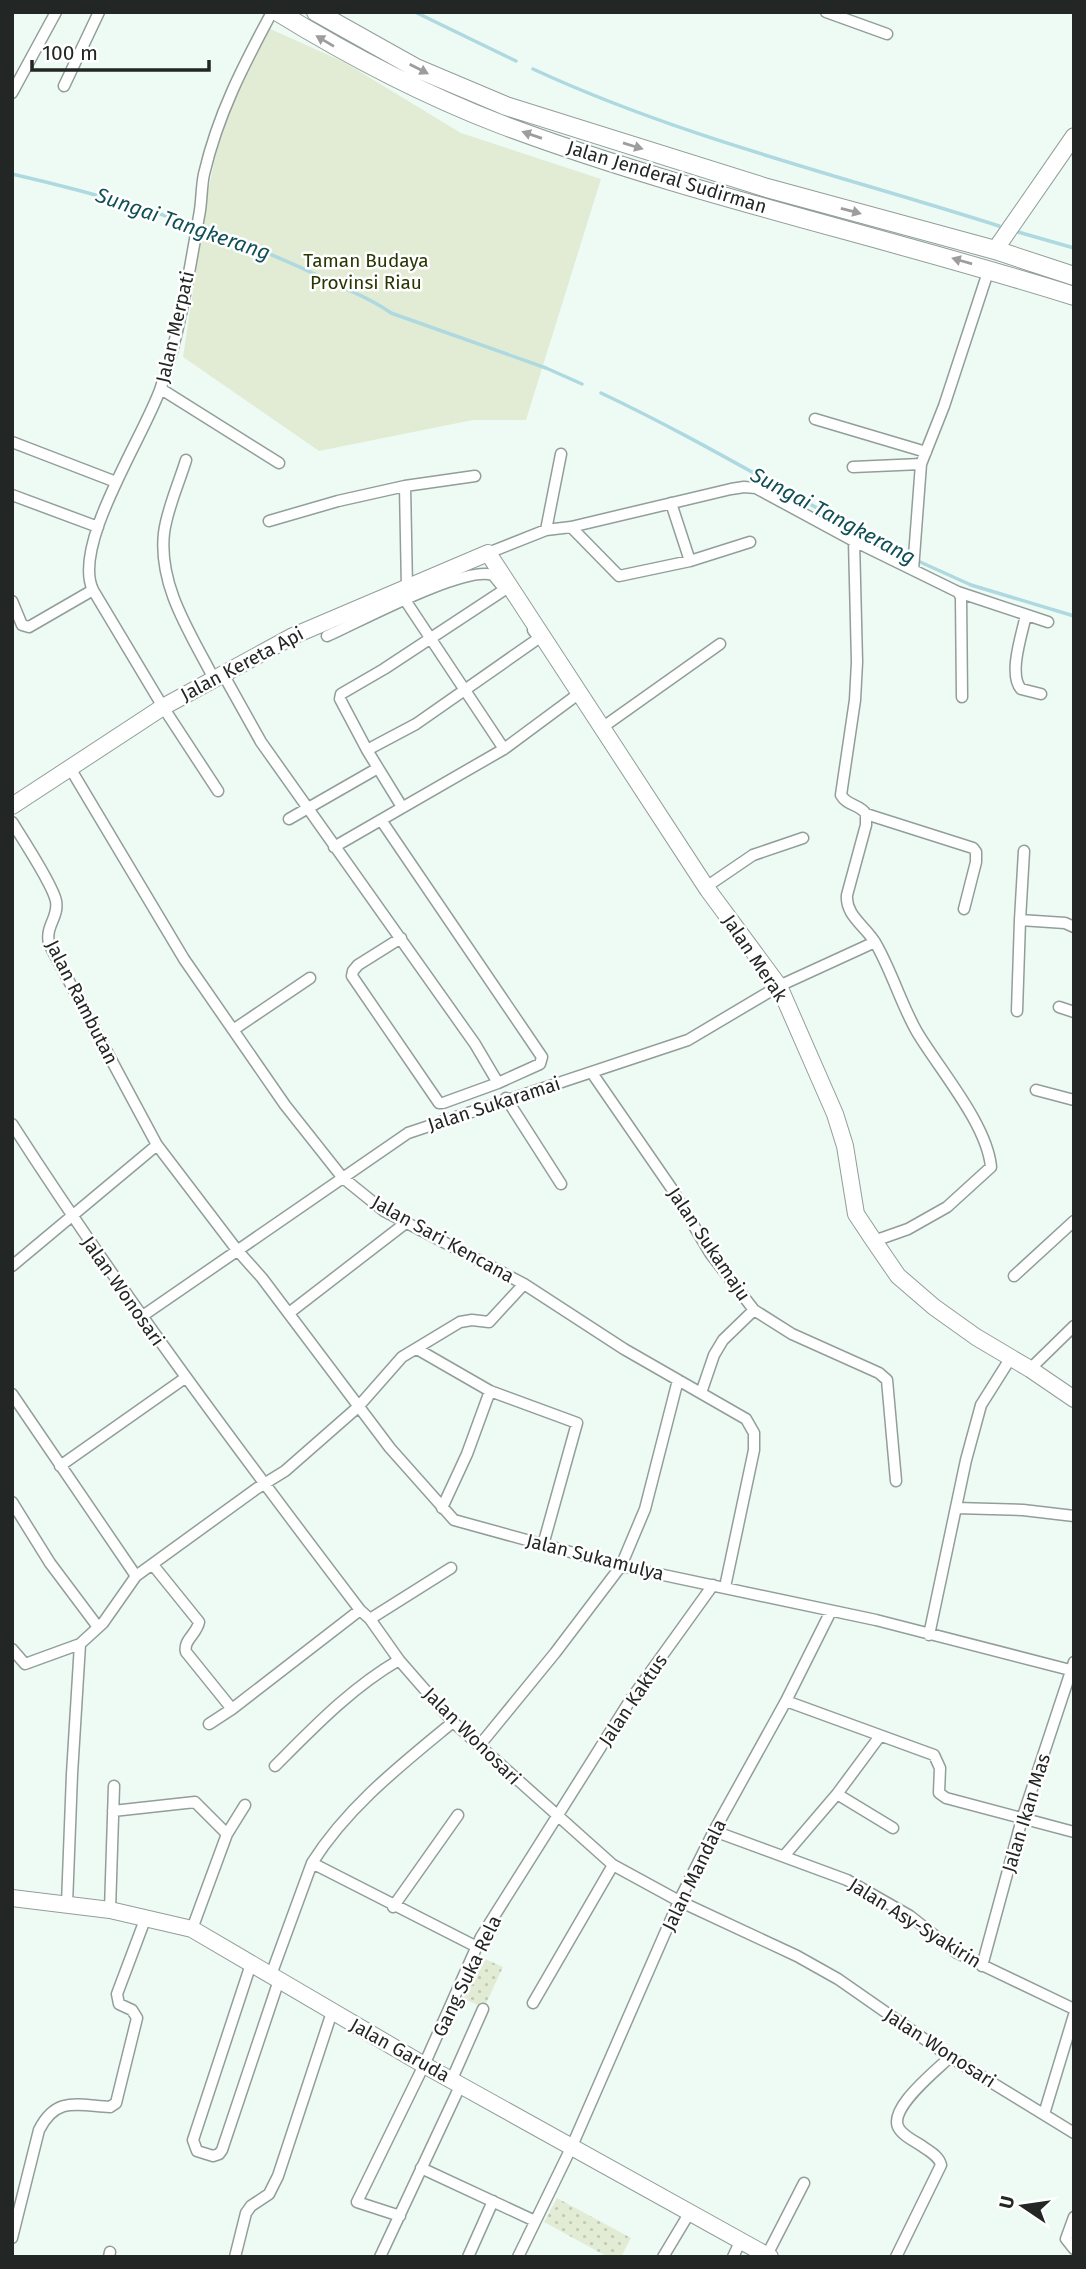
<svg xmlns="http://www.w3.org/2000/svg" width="1086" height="2269" font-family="'Fira Sans',sans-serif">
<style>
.grass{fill:url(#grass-dots)}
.green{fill:#e2ecd5}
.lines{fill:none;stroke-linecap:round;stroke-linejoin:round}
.stream{stroke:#aed9e0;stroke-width:3.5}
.street-casing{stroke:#929e99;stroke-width:13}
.secondary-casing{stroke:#929e99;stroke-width:18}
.primary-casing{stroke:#929e99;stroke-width:20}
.street{stroke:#fff;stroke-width:10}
.secondary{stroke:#fff;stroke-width:16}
.primary{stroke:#fff;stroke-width:18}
.oneway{fill:#9c9d9c}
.labels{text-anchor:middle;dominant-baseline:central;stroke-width:5;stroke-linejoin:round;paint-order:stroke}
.street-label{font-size:19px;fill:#222624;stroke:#fff}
.park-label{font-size:19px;fill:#273703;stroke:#fff}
.water-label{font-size:21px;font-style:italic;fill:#114f57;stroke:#fff}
</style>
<defs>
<pattern id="grass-dots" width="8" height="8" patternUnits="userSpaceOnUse" patternTransform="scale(1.75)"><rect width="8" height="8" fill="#e2ecd5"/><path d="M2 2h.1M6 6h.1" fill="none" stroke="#c2cab7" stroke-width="1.8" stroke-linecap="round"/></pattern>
</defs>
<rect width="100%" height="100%" fill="#eefbf5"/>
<path class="grass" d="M 476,1955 L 503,1967 L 484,2008 L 458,1996 Z
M 557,2198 L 631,2238 L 621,2257 L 608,2257 L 544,2222 Z"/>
<path class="green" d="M 266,27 L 344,62 L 461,133 L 601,179 L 526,420 L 473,420 L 319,451 L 183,357 L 208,191 L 224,117 Z"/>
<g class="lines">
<path class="stream" d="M 415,12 L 516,61
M 533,69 C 682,138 843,176 999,226
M 12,174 C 117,198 229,232 325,279 C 347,290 371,298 391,313 L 546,368 L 582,384
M 1018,232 L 1074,248
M 601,393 C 707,443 806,505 911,558
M 918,561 L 971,585 L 1074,616"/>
<g class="street-casing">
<path id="street" d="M 826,12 L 887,34
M 64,86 L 99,12
M 12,93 L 56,12
M 161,389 L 279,463
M 815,419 L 926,452
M 12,442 L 116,482
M 186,460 C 179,483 167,509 164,533 C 158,586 191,634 214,679
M 853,467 L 921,464
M 12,495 L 98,527
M 671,503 L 690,561
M 269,521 L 338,501 L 405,486
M 571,527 L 619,576 L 690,561 L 750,542
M 546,530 L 561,454
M 854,541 L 857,662 L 855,700 L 841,795 C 847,806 860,804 866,814 L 973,848 L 976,852 L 976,862 L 964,909
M 488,553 L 546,530 L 571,527 L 731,489 L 744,487 L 756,488 L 854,541 L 958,592 L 961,597 L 962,697
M 913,570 L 921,464 L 944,406 L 989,269
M 407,588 L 405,486 L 475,476
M 958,592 L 1048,622
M 405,600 L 504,749
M 12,601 L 22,625 L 29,627 L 93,590
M 1026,615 C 1022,634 1008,674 1021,689 L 1041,694
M 327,636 C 359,622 464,565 493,575 L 502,586
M 223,674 L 261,742 L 475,1044 L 498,1083
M 603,727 L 720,644
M 367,750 L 416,724 L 539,638 L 533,630
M 70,768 L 184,959 L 285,1105 L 342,1177 L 384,1211 L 524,1284 L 624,1349 L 746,1419 L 754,1433 L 754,1450 L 725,1587
M 218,791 L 163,707 L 93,590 C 71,545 146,433 161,387 C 180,333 189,273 199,216 C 202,202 201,188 204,174 C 218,114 243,66 272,12
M 402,807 L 367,750 L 340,699 L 341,694 L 384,669 L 504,590
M 866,814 L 866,825 L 847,895 C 845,916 867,927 876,944 C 892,972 901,1004 917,1032 C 939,1069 987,1124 991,1167 L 947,1207 L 908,1229 L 874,1241
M 289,819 L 378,768
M 381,820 L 542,1057 L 540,1064 L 498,1083 L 443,1103 L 439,1103 L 352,976 L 353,971 L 358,965 L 401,938
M 12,822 C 22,838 53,885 56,901 C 59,918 45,925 49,944 L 157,1145 L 237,1250 L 262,1278 L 390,1448 L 454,1520 L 621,1566 L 876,1620 L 1074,1671
M 334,847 L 504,749 L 581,692
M 1024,851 L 1020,920 L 1065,923 L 1074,927
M 706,887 L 753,855 L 803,838
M 1059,1007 L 1074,1012
M 1017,1011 L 1020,920
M 233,1030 L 310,978
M 592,1073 L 672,1189 L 710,1253 L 754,1310 L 792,1334 L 879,1373 L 887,1380 L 896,1481
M 1036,1090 L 1074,1100
M 506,1098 L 561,1184
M 12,1124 C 120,1292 239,1451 360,1610 L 370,1619 L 399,1660 L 453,1722 L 613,1865 L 679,1901 L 797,1956 L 838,1979 L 950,2057 L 1074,2133
M 12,1266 L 157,1145
M 1014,1276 L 1074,1221
M 289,1313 L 407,1222
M 141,1317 L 408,1133 L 688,1040 L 779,986 L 875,942
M 417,1349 L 490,1391 L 577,1423 L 543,1545
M 1030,1369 L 1074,1326
M 701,1393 L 714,1355 L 723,1340 L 754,1310
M 12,1394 L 136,1576
M 60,1466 L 185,1378
M 12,1502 L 50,1563 L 98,1627
M 442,1508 L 467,1454 L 490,1391
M 956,1508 L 1023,1510 L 1074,1516
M 153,1565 L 199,1622 C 197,1634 183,1640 186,1652 L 232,1709
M 370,1619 L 451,1568
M 929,1635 L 966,1460 L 981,1405 L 1010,1359
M 12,1649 L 25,1664 L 80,1644 L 103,1623 L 136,1576 L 256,1489 L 285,1471 L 358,1407 L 402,1357 L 460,1322 L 472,1320 L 489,1322 L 524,1284
M 786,1701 L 934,1755 L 940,1768 L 939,1793 L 946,1798 L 1074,1832
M 209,1724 L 232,1709 L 360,1610
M 479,1746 L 555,1653 L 621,1566 L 645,1509 L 678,1380
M 275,1766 C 314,1727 351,1688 399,1660
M 837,1794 L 893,1828
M 113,1811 L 195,1802 L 227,1834
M 714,1831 L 847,1880 L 910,1916 L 957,1953 L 1074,2009
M 784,1856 L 837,1794 L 880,1736
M 312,1863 L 477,1947
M 67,1904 L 72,1774 L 80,1644
M 393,1907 L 458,1815
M 110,1910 L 114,1786
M 192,1929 L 227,1834 L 245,1805
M 251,1964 L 193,2140 L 197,2151 L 213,2156 L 219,2154 L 222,2150 L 279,1980
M 982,1966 L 1022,1819 L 1074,1662
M 271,1975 L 312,1863 C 348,1806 401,1765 453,1722
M 533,2003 L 613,1865
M 452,2079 L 483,2009
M 1044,2114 L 1074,2015
M 421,2168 L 535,2221
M 400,2216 L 357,2202 L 424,2065 L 481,1937 L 631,1699 L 713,1585
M 1074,2217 L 1066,2239 L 1074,2249
M 12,2238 L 39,2130 C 56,2096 77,2105 110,2107 L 116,2103 L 137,2018 L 132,2010 L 119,2004 L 117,1994 L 146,1917
M 767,2255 L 804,2183
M 109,2257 L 110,2252
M 235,2257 L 246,2213 L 251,2206 L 269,2194 L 278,2176 L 332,2012
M 380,2257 L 461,2084
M 468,2257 L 493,2201
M 518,2257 L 572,2146 L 679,1901 L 714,1831 L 786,1701 L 831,1611
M 663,2257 L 690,2212
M 733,2257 L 741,2240
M 896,2257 L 941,2165 C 939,2156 930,2152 922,2146 C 916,2142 905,2137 900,2130 C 884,2111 937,2070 950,2057"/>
</g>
<g class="secondary-casing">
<path id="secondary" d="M 995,250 L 1074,136
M 12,806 L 163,707 L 293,636 L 488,553 L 708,890 L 779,986 L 835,1114 L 845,1146 L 856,1214 L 874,1241 L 898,1276 L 934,1307 L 976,1337 L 1030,1369 L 1074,1399
M 12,1898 L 110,1910 L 192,1929 L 424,2065 L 770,2257"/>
</g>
<g class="primary-casing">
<path id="primary" d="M 278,12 C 348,55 422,94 500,124 C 686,194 884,236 1074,296
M 316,12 L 416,68 L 506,106 L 767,188 L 995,250 L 1074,276"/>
</g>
<use href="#street" class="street"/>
<use href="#secondary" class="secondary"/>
<use href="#primary" class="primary"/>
</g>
<defs><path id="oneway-solid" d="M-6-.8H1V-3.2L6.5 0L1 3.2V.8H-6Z" transform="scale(1.75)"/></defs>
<g class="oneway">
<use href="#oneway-solid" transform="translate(325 41) rotate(-149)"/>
<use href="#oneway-solid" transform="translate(419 69) rotate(27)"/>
<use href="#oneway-solid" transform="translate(532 135) rotate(-161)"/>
<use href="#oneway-solid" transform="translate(633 146) rotate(17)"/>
<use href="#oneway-solid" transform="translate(851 211) rotate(15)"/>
<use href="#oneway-solid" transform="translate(962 261) rotate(-164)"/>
</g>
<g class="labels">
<g class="street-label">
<text transform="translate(667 177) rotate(17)">Jalan Jenderal Sudirman</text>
<text transform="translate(175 327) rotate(-77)">Jalan Merpati</text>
<text transform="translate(242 664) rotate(-28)">Jalan Kereta Api</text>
<text transform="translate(755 958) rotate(56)">Jalan Merak</text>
<text transform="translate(82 1002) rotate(63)">Jalan Rambutan</text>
<text transform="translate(494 1104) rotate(-18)">Jalan Sukaramai</text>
<text transform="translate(443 1239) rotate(29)">Jalan Sari Kencana</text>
<text transform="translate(709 1244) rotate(56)">Jalan Sukamaju</text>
<text transform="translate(123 1291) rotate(55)">Jalan Wonosari</text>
<text transform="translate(595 1557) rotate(14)">Jalan Sukamulya</text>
<text transform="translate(633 1700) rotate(-56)">Jalan Kaktus</text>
<text transform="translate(472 1736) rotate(45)">Jalan Wonosari</text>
<text transform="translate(1026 1813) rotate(-73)">Jalan Ikan Mas</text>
<text transform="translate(694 1875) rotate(-64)">Jalan Mandala</text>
<text transform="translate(915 1923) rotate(32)">Jalan Asy-Syakirin</text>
<text transform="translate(467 1976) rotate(-64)">Gang Suka Rela</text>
<text transform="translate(940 2048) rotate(33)">Jalan Wonosari</text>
<text transform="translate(400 2050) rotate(29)">Jalan Garuda</text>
</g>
<g class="park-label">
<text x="366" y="260">Taman Budaya<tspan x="366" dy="22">Provinsi Riau</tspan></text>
</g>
<g class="water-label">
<text transform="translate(183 224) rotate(19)">Sungai Tangkerang</text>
<text transform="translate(833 516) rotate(28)">Sungai Tangkerang</text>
</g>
</g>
<rect width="1086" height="2269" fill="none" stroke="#222624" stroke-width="28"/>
<g transform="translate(1023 2206) rotate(283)" stroke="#ffffff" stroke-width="5" paint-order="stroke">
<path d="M0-5L12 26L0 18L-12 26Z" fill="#222624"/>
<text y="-10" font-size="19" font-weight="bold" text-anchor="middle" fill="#222624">U</text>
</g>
<path d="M32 60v10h177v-10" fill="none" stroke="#222624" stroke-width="3.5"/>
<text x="42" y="60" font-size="21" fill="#222624" stroke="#ffffff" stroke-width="5" paint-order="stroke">100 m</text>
</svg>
